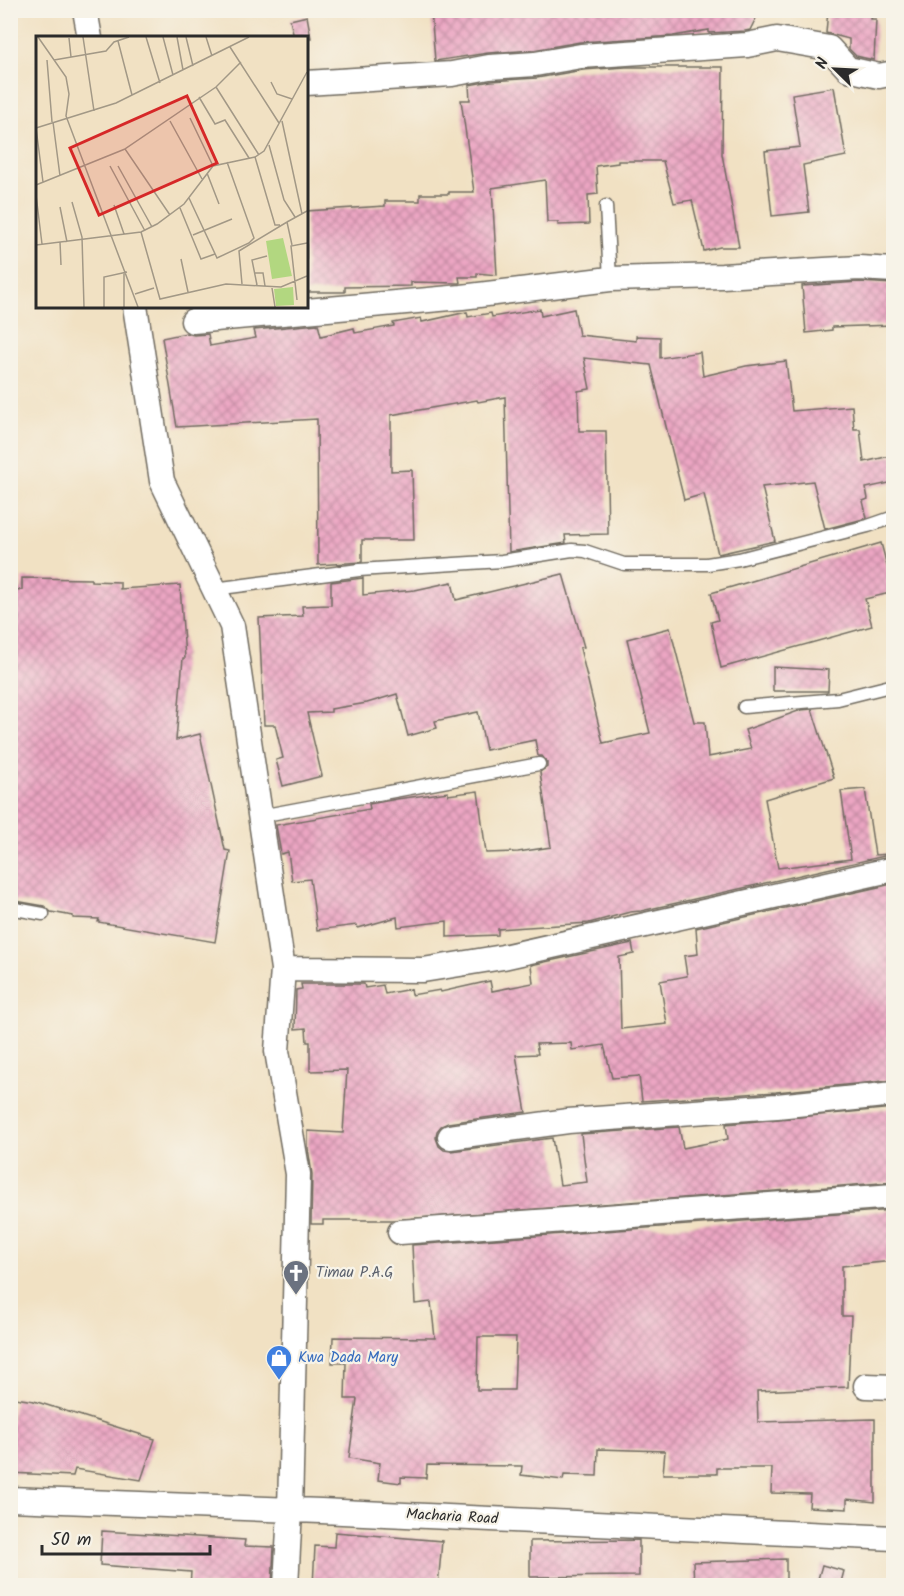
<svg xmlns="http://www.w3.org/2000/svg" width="904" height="1596" font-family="Kalam,sans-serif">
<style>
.building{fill:url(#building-cross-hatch);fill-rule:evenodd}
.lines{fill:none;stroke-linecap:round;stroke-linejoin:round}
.service-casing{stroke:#706b60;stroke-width:15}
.minor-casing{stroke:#706b60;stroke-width:27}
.service{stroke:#fff;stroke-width:12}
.minor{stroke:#fff;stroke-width:24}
.labels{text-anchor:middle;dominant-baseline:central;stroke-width:4.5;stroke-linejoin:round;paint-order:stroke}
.worship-label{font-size:15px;fill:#5b616d;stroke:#f7f3e8;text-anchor:start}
.shop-label{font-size:15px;fill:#366cbe;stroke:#f7f3e8;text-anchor:start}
.street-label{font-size:15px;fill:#2b2b2b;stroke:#f7f3e8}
.inset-road{fill:none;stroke:#a29886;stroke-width:1.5}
.view{fill:#d62828;fill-opacity:0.15;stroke:#d62828;stroke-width:3}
.inset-edge{fill:none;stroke:#2b2b2b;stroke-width:3}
</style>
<defs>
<pattern id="building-cross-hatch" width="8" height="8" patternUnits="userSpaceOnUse" patternTransform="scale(1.5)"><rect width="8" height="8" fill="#eca6c3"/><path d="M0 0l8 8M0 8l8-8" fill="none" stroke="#bf879f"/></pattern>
</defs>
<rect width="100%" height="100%" fill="#f7f3e8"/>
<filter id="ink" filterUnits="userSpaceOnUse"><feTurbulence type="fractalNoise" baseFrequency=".0167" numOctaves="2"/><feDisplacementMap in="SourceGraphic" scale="12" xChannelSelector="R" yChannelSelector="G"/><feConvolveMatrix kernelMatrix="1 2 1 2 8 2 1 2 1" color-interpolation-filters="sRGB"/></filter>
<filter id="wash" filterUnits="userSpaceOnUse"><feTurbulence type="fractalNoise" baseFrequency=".008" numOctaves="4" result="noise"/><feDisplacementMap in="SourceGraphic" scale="24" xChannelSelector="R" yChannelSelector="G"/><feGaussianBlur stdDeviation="1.35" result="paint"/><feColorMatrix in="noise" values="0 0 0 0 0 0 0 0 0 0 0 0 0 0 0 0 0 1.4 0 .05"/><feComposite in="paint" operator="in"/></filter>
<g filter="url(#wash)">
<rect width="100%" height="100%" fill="#f1e1c3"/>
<g id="blocks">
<path class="building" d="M 431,10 L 760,10 L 750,30 L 745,31 L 709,33 L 709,30 L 673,36 L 580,42 L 533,50 L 488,53 L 435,61 Z
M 828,10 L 872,10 L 871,19 L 876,19 L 874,60 L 856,56 L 849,49 L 849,39 L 826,33 Z
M 307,16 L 311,38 L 294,38 L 290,20 Z
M 626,67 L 723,67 L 722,154 L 739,247 L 720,247 L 704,251 L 692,200 L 674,203 L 663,161 L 618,161 L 618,163 L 596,166 L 598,194 L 588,195 L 589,224 L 558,225 L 558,222 L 547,222 L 545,180 L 492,188 L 497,275 L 477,273 L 477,277 L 459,277 L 460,283 L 457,283 L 411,282 L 411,286 L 345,287 L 345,292 L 306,292 L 306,211 L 385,206 L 385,201 L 420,201 L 420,194 L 449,194 L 449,192 L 474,192 L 461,100 L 470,100 L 469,85 L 491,81 L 537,78 L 583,70 Z
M 834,87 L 846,156 L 803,165 L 809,212 L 772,216 L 765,151 L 800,147 L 792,94 Z
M 859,282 L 894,284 L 894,325 L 832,327 L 832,330 L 806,333 L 802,286 Z
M 540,309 L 541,316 L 574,309 L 579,335 L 636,341 L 636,336 L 660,337 L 660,358 L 700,352 L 703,376 L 746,366 L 786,361 L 792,411 L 852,406 L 854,429 L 860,429 L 864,462 L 894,455 L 894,482 L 866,488 L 868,499 L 863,501 L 867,518 L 825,529 L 813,481 L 762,487 L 775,541 L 718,554 L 704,494 L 684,500 L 651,365 L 584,358 L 590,389 L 578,391 L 579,431 L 606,431 L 608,534 L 565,535 L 566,543 L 509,552 L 505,397 L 478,402 L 477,400 L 391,415 L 391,471 L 412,470 L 414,540 L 362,540 L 362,562 L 318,565 L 317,419 L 177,427 L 162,338 L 186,333 L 194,335 L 208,334 L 210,346 L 256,338 L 254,330 L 318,324 L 321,336 L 354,328 L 355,333 L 394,326 L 393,323 L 421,318 L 422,322 L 467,312 L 468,317 L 491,313 L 492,317 Z
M 881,543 L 894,592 L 865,599 L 872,626 L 721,668 L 711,622 L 718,620 L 711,593 Z
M 563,574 L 584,647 L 580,648 L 603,743 L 650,733 L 627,639 L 670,628 L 694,722 L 705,722 L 708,757 L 751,749 L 745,730 L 801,710 L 812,709 L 834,778 L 765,799 L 778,868 L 851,859 L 841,791 L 865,789 L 875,855 L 889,854 L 889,855 L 641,911 L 630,912 L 589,923 L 498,929 L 498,935 L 447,937 L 447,921 L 398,927 L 397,917 L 358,928 L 357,925 L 317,930 L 310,879 L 292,881 L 288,852 L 281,854 L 276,825 L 370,809 L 369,804 L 397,799 L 448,792 L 448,795 L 478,791 L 486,853 L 518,852 L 551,847 L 540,772 L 547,767 L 547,762 L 542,756 L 538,756 L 535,740 L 486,750 L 478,712 L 435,721 L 437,728 L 408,736 L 397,694 L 367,703 L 331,709 L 331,712 L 307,713 L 322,776 L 283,786 L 276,760 L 283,758 L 275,725 L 264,725 L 259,618 L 303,616 L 302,606 L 331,605 L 331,582 L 363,578 L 363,595 L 415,590 L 452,582 L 456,600 Z
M 22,578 L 91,579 L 91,581 L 120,582 L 120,589 L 180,585 L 185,658 L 183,658 L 176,740 L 200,734 L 225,850 L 230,851 L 215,942 L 98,922 L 99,919 L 73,918 L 73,916 L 51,912 L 44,906 L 10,900 L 10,589 L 22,590 Z
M 773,667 L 829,670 L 828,691 L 773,691 Z
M 892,884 L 894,1080 L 776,1092 L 642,1101 L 639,1076 L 612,1078 L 604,1045 L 572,1050 L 571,1043 L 536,1044 L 538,1054 L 516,1055 L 526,1112 L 448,1123 L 441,1126 L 437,1131 L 436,1138 L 439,1146 L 444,1150 L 451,1151 L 552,1138 L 560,1185 L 587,1182 L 581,1134 L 679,1127 L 683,1148 L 728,1139 L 726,1124 L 894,1108 L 894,1182 L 393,1220 L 323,1220 L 323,1224 L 311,1224 L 312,1174 L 308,1148 L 308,1131 L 343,1133 L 347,1070 L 310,1071 L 310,1042 L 307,1042 L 306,1028 L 295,1029 L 296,990 L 302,989 L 301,984 L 364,984 L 365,988 L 383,985 L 385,994 L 411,989 L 412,995 L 440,990 L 441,992 L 490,981 L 492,991 L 533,983 L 531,965 L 632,943 L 634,954 L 619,957 L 621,1029 L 667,1024 L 660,981 L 687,976 L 684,956 L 698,954 L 696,928 Z
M 894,1210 L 894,1261 L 842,1266 L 842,1316 L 851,1316 L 848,1387 L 757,1391 L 758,1422 L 875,1419 L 875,1502 L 847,1499 L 847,1509 L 809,1507 L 810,1494 L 771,1493 L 772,1468 L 717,1468 L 717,1474 L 663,1474 L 665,1451 L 598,1449 L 597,1476 L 564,1475 L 563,1480 L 521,1475 L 522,1466 L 427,1465 L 426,1478 L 401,1477 L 401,1483 L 378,1480 L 380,1463 L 349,1458 L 357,1399 L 345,1399 L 346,1363 L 332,1363 L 333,1337 L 435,1338 L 431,1302 L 415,1304 L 412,1245 ZM 478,1337 L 516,1337 L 514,1390 L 477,1390 Z
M 15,1398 L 34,1401 L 155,1439 L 141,1480 L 75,1469 L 73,1476 L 10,1473 L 10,1427 Z
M 102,1531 L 245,1540 L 244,1546 L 274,1547 L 272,1586 L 190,1586 L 191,1572 L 100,1565 Z
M 335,1532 L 442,1541 L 438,1586 L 313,1586 L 315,1546 L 334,1547 Z
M 639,1540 L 639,1576 L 530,1577 L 530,1541 Z
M 786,1559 L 786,1586 L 694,1586 L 693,1562 Z
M 822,1565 L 844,1571 L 840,1586 L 816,1586 Z"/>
</g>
</g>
<g filter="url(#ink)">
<use href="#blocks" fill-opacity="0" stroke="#706b60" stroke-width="1.5"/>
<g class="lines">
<g class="service-casing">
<path id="service" d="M 606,206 L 610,279
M 214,589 L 359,570 L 502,561 L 572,550 L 585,551 L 624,564 L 707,564 L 739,559 L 868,526 L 894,517
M 744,707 L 838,699 L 894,685
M 260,816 L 539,764
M 10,908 L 43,914"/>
</g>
<g class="minor-casing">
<path id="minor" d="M 85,10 L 90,38
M 306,83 L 452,74 L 489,67 L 535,64 L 581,56 L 747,45 L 777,39 L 829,48 L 848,69 L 879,76 L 894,73
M 135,306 L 162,481 L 232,626 L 283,969 L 423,970 L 503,957 L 894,869
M 193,321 L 462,297 L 610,279 L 722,276 L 859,268 L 894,270
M 283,969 L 277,1051 L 298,1174 L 290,1510 L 286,1586
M 450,1137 L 568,1121 L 777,1106 L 894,1094
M 400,1232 L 894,1196
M 866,1386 L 894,1387
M 10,1499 L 321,1511 L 894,1538"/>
</g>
<use href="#service" class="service"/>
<use href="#minor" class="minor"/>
</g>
</g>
<defs>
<g id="church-pin" transform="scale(1.35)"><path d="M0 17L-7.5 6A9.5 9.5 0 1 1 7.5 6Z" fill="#6b7280" stroke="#f7f3e8"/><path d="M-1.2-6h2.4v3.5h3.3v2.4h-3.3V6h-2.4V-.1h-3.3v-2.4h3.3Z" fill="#fff"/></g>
<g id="shop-pin" transform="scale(1.35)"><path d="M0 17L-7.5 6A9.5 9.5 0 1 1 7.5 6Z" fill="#3f7fe0" stroke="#f7f3e8"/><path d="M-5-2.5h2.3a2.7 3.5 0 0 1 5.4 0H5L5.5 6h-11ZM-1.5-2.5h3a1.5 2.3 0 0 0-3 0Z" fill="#fff"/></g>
</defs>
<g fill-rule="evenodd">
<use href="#church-pin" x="296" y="1273"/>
<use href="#shop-pin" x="279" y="1358"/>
</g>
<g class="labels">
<g class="worship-label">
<text x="316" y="1273">Timau P.A.G</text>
</g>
<g class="shop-label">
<text x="298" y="1358">Kwa Dada Mary</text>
</g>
<g class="street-label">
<text transform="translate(452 1517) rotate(3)">Macharia Road</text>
</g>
</g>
<g transform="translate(36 36)">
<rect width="272" height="272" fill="#f1e1c3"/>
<path d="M 247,202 L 256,240 L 236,243 L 230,205 ZM 257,251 L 258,269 L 240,270 L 238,253 Z" fill="#b2d780"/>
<path class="inset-road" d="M 2,1 L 30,41 L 33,58 L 30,80 L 102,271M 47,1 L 58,75M 110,1 L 124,47M 127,1 L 137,39M 141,1 L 147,34M 150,1 L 157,30M 170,1 L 176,20M 33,2 L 35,21M 82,5 L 96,59M 194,11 L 243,87M 11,24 L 16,86M 18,24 L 70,15 L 78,6 L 93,1M 235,46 L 241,58 L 256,63M 180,51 L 223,119M 163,61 L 179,88 L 189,84 L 213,122M 154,82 L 177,130M 134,85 L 166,143M 246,85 L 266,178M 17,86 L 24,140M 0,92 L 80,67 L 213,1M 0,92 L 7,146M 233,109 L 248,164 L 259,181M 219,121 L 239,189 L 244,189M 74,130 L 109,195M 82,130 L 116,191M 171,137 L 183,168M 0,149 L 89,113M 0,159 L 6,208M 153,162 L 181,222 L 213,207 L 218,202 L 191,126M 36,166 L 46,201 L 48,271M 78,169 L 88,198M 24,171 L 31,206M 144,172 L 165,223 L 179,218M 134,179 L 89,113 L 180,51 L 205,26M 251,186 L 271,175M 105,196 L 124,263 L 190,248 L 245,251 L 271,240M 157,199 L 196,183M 24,206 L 25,229M 0,209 L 105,196 L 121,188 L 148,168 L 177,130 L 219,121 L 228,115 L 271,36M 145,223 L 152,256M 219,237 L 227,237 L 229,250M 88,238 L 88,271M 206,248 L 203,215 L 251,186 L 256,209M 221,249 L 216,224 L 231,220M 236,252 L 239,271M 99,258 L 118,252M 261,264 L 255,210 L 271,207M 68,271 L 68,241 L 91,236"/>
<path class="view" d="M 151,60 L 181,127 L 63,179 L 34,112 Z"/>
<rect width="272" height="272" class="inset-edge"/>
</g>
<rect width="904" height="1596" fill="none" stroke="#f7f3e8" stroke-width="36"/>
<g transform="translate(835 69) rotate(294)" stroke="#f7f3e8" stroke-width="4.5" paint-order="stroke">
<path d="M0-4.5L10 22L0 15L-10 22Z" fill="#2b2b2b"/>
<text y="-9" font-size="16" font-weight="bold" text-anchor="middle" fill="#2b2b2b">N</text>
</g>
<path d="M42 1545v9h168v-9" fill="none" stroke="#2b2b2b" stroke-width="3"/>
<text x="51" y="1545" font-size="18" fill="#2b2b2b" stroke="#f7f3e8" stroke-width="4.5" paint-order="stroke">50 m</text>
</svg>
